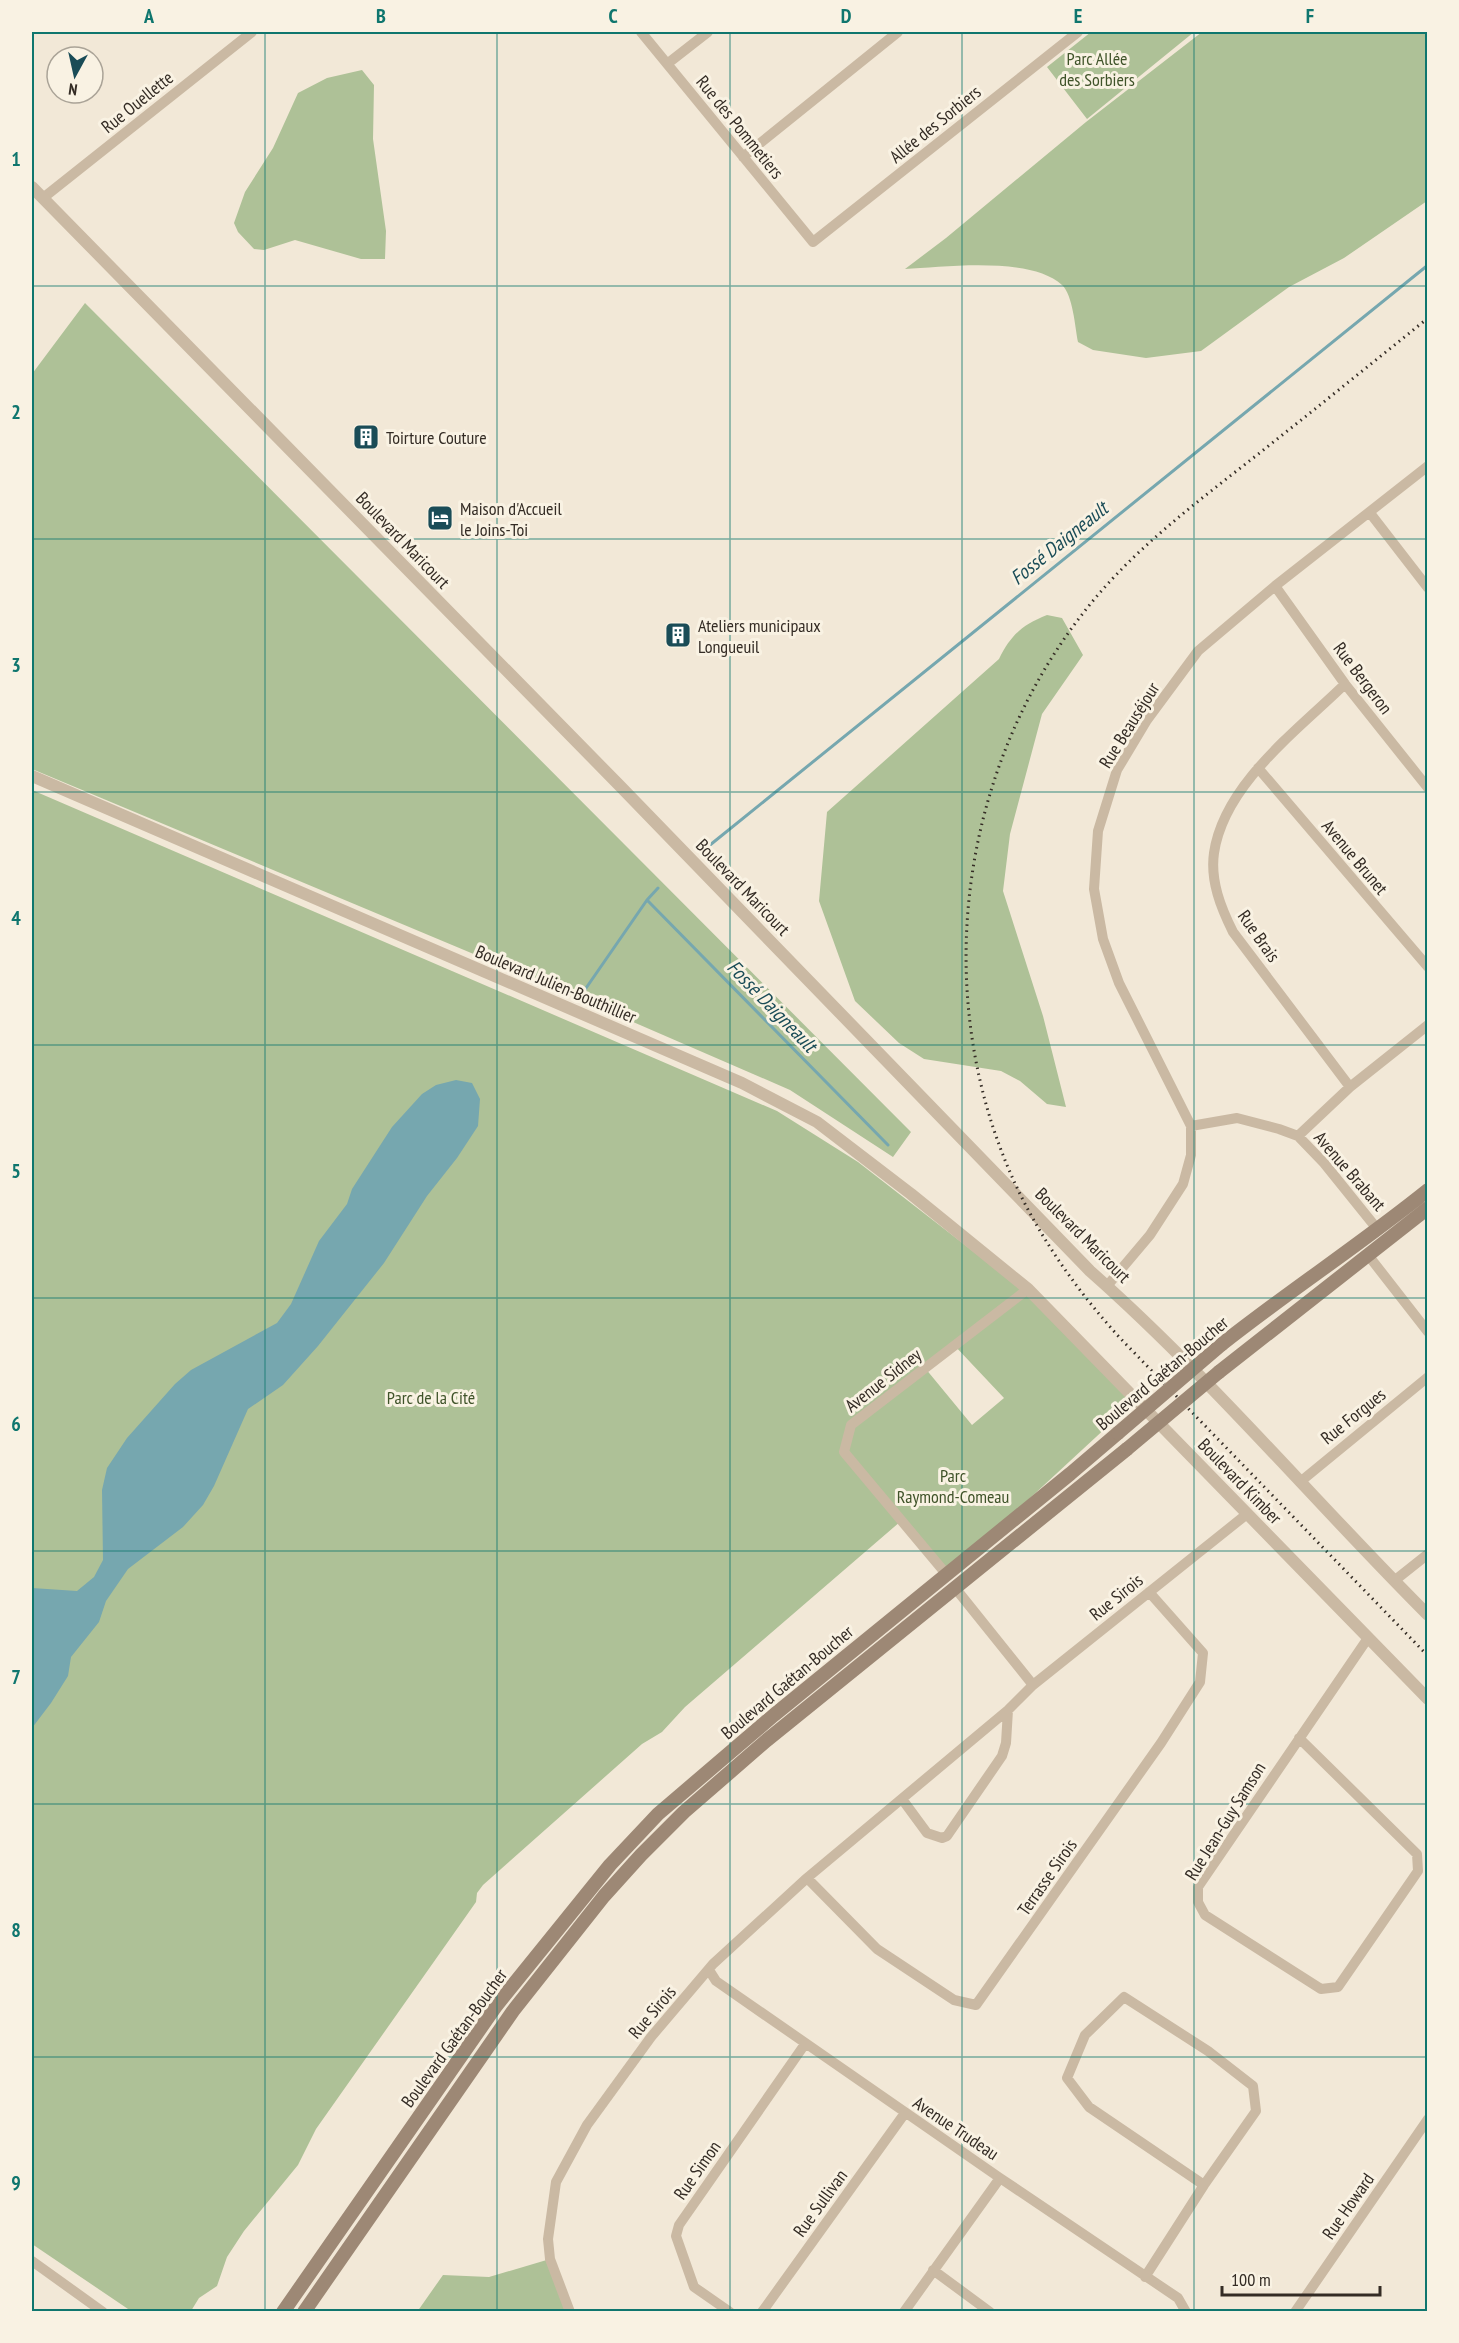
<svg xmlns="http://www.w3.org/2000/svg" width="1459" height="2343" viewBox="0 0 1459 2343" font-family="'PT Sans Narrow',sans-serif">
	<style>
		.green { fill: #aec197 }
		.water { fill: #76a7af }
		.lines { fill: none; stroke-linecap: round; stroke-linejoin: round }
		.stream { stroke: #76a7af; stroke-width: 3 }
		.minor { stroke: #cab9a3; stroke-width: 10 }
		.tertiary { stroke: #cab9a3; stroke-width: 12 }
		.secondary { stroke: #9d8875; stroke-width: 14 }
		.rail { stroke: #342c25; stroke-width: 3; stroke-dasharray: 1.5 4.5; stroke-linecap: butt }
		.secondary-bridge { stroke: #9d8875; stroke-width: 14 }
		.grid { fill: none; stroke: #0f766e; stroke-width: 1.5; stroke-opacity: 0.55 }
		.labels { text-anchor: middle; dominant-baseline: central; stroke-width: 6; stroke-linejoin: round; paint-order: stroke }
		.park-label { font-size: 18px; fill: #3f5329; stroke: #f9f2e3 }
		.street-label { font-size: 18px; fill: #342c25; stroke: #f9f2e3 }
		.poi-label { font-size: 18px; fill: #342c25; stroke: #f9f2e3; text-anchor: start }
		.water-label { font-size: 20px; font-style: italic; fill: #1a4c57; stroke: #f9f2e3 }
		.neatline { fill: none; stroke: #0f766e; stroke-width: 2 }
		.grid-label { font-size: 20px; text-anchor: middle; font-weight: bold; fill: #0f766e }
	</style>
	<rect width="100%" height="100%" fill="#f2e8d7"/>
	<path class="green" d="M 1091,32 L 1194,32 L 1087,119 L 1047,67 Z
		M 1202,32 L 1427,32 L 1427,201 L 1344,258 L 1289,287 L 1201,351 L 1146,358 L 1093,350 L 1078,342 C 1075,327 1073,295 1062,285 C 1031,256 945,267 905,269 L 946,238 L 1086,122 Z
		M 362,70 L 374,85 L 373,139 L 386,231 L 385,259 L 361,259 L 295,240 L 264,250 L 254,249 L 238,232 L 234,223 L 245,192 L 273,148 L 298,93 L 327,78 Z
		M 85,303 L 911,1132 L 893,1157 L 790,1090 L 557,989 L 32,769 L 32,374 Z
		M 1047,615 L 1062,618 L 1083,655 L 1042,714 L 1010,834 L 1003,891 L 1043,1016 L 1066,1107 L 1047,1104 L 1020,1081 L 1001,1071 L 924,1059 L 899,1043 L 855,1001 L 819,901 L 827,812 L 999,659 C 1011,635 1022,625 1047,615 Z
		M 32,790 L 777,1111 L 858,1162 L 1023,1290 L 925,1368 L 972,1425 L 1004,1398 L 954,1345 L 1028,1289 L 1136,1400 L 947,1575 L 901,1521 L 685,1707 L 662,1732 L 642,1744 L 483,1885 L 477,1893 L 476,1902 L 316,2129 L 298,2165 L 244,2231 L 227,2257 L 217,2286 L 199,2298 L 191,2311 L 131,2311 L 32,2244 Z
		M 550,2259 L 570,2312 L 417,2312 L 443,2275 L 489,2277 Z"/>
	<path class="water" d="M 456,1080 L 472,1083 L 480,1099 L 478,1126 L 457,1158 L 427,1196 L 384,1263 L 318,1346 L 283,1385 L 248,1409 L 214,1486 L 203,1505 L 183,1527 L 128,1569 L 106,1601 L 99,1622 L 71,1657 L 68,1676 L 51,1703 L 32,1728 L 32,1588 L 77,1591 L 94,1577 L 103,1560 L 102,1490 L 107,1468 L 127,1438 L 175,1384 L 191,1370 L 277,1323 L 291,1304 L 319,1241 L 347,1204 L 352,1189 L 392,1127 L 422,1094 L 436,1085 Z"/>
	<g class="lines">
		<path class="stream" d="M 710,845 L 1428,265
			M 658,888 L 647,900 L 888,1145
			M 584,991 L 647,900"/>
		<path class="minor" d="M 641,32 L 813,242 L 1078,32
			M 667,64 L 708,32
			M 743,157 L 898,32
			M 43,198 L 252,32
			M 1370,513 L 1428,588
			M 1275,586 L 1345,684 L 1428,788
			M 1345,684 C 1298,730 1224,784 1214,853 C 1210,881 1221,908 1233,932 L 1350,1087
			M 1258,768 L 1428,967
			M 1191,1126 L 1237,1118 L 1279,1129 L 1298,1136 L 1324,1163 L 1378,1230
			M 1298,1136 L 1350,1087 L 1428,1025
			M 1368,1255 L 1428,1332
			M 1107,1286 L 1150,1235 L 1183,1184 L 1191,1155 L 1191,1126 L 1119,983 L 1103,939 L 1094,889 L 1098,831 L 1117,770 L 1147,720 L 1198,651 L 1275,586 L 1428,466
			M 1300,1482 L 1428,1377
			M 947,1575 L 844,1452 L 851,1425 L 1028,1289
			M 1394,1581 L 1428,1554
			M 956,1589 L 1033,1685
			M 1299,1738 L 1417,1854 L 1418,1871 L 1338,1987 L 1321,1989 L 1205,1915 L 1198,1902 L 1198,1887 L 1368,1638
			M 902,1799 L 927,1833 L 942,1838 L 947,1836 L 1002,1756 L 1006,1743 L 1008,1710
			M 807,1878 L 877,1949 L 954,2000 L 976,2005 L 1161,1743 L 1200,1682 L 1203,1653 L 1149,1592
			M 709,1970 L 716,1981 L 1000,2178 L 1178,2298 L 1186,2312
			M 32,2261 L 103,2312
			M 933,2270 L 990,2312
			M 1145,2277 L 1204,2185 L 1256,2111 L 1253,2086 L 1208,2051 L 1124,1997 L 1085,2035 L 1067,2078 L 1089,2107 L 1204,2185
			M 570,2312 L 550,2259 L 548,2239 L 556,2182 L 587,2125 L 651,2037 L 713,1964 L 807,1878 L 1008,1710 L 1033,1685 L 1247,1514
			M 730,2312 L 694,2287 L 676,2236 L 679,2225 L 805,2044
			M 762,2312 L 905,2113
			M 904,2312 L 1000,2178
			M 1295,2312 L 1428,2119"/>
		<path class="tertiary" d="M 32,187 L 620,786 L 1090,1271 C 1210,1377 1314,1501 1428,1615
			M 32,776 L 742,1083 L 817,1122 L 911,1194 L 1028,1289 L 1428,1699"/>
		<path class="secondary" d="M 1222,1344 C 1289,1291 1361,1244 1428,1190
			M 1219,1372 L 1428,1208
			M 283,2312 L 496,2006 L 610,1865 L 658,1814 L 774,1715 L 1070,1474 L 1118,1433
			M 304,2312 L 513,2011 L 604,1896 L 641,1855 L 684,1812 L 767,1740 L 1127,1449"/>
		<path class="rail" d="M 1428,318 C 1371,364 1314,410 1257,455 C 1201,499 1143,542 1097,596 C 956,762 925,1005 1023,1200 C 1049,1251 1082,1296 1120,1338 L 1428,1656"/>
		<path class="secondary-bridge" d="M 1118,1433 L 1222,1344
			M 1127,1449 L 1219,1372"/>
	</g>
	<path class="grid" d="M 265,32 L 265,2312M 497,32 L 497,2312M 730,32 L 730,2312M 962,32 L 962,2312M 1194,32 L 1194,2312M 32,286 L 1428,286M 32,539 L 1428,539M 32,792 L 1428,792M 32,1045 L 1428,1045M 32,1298 L 1428,1298M 32,1551 L 1428,1551M 32,1804 L 1428,1804M 32,2057 L 1428,2057"/>
	<defs>
		<symbol id="building-square" viewBox="-11 -11 22 22"><rect x="-9" y="-9" width="18" height="18" rx="4" fill="#1a4c57" stroke="#f9f2e3"/><path d="M-4-6H4V6H1V3H-1V6H-4ZM-2.5-4.3h1.7v1.8h-1.7ZM.8-4.3h1.7v1.8H.8ZM-2.5-1h1.7V.8h-1.7ZM.8-1h1.7V.8H.8Z" fill="#fff"/></symbol>
		<symbol id="hotel-square" viewBox="-11 -11 22 22"><rect x="-9" y="-9" width="18" height="18" rx="4" fill="#1a4c57" stroke="#f9f2e3"/><path d="M-6-4.5h1.5V1H6V5H4.5V3h-9V5H-6ZM-4 0a1.8 1.8 0 1 1 3.6 0ZM.5 0V-2.5h3Q6-2.5 6 0Z" fill="#fff"/></symbol>
	</defs>
	<g fill-rule="evenodd">
		<use href="#building-square" x="351" y="422" width="30" height="30"/>
		<use href="#hotel-square" x="425" y="503" width="30" height="30"/>
		<use href="#building-square" x="663" y="620" width="30" height="30"/>
	</g>
	<g class="labels">
		<g class="park-label">
			<text x="1097" y="58">Parc Allée<tspan x="1097" dy="21">des Sorbiers</tspan></text>
			<text x="431" y="1397">Parc de la Cité</text>
			<text x="953" y="1475">Parc<tspan x="953" dy="21">Raymond-Comeau</tspan></text>
		</g>
		<g class="street-label">
			<text transform="translate(137 102) rotate(-39)">Rue Ouellette</text>
			<text transform="translate(935 124) rotate(-39)">Allée des Sorbiers</text>
			<text transform="translate(740 127) rotate(51)">Rue des Pommetiers</text>
			<text transform="translate(403 540) rotate(46)">Boulevard Maricourt</text>
			<text transform="translate(1363 678) rotate(53)">Rue Bergeron</text>
			<text transform="translate(1129 725) rotate(-58)">Rue Beauséjour</text>
			<text transform="translate(1355 857) rotate(50)">Avenue Brunet</text>
			<text transform="translate(743 887) rotate(46)">Boulevard Maricourt</text>
			<text transform="translate(1259 936) rotate(55)">Rue Brais</text>
			<text transform="translate(556 984) rotate(23)">Boulevard Julien-Bouthillier</text>
			<text transform="translate(1350 1171) rotate(49)">Avenue Brabant</text>
			<text transform="translate(1083 1235) rotate(45)">Boulevard Maricourt</text>
			<text transform="translate(1162 1373) rotate(-40)">Boulevard Gaétan-Boucher</text>
			<text transform="translate(883 1380) rotate(-38)">Avenue Sidney</text>
			<text transform="translate(1353 1416) rotate(-39)">Rue Forgues</text>
			<text transform="translate(1240 1481) rotate(46)">Boulevard Kimber</text>
			<text transform="translate(1116 1597) rotate(-39)">Rue Sirois</text>
			<text transform="translate(787 1682) rotate(-40)">Boulevard Gaétan-Boucher</text>
			<text transform="translate(1225 1821) rotate(-58)">Rue Jean-Guy Samson</text>
			<text transform="translate(1047 1877) rotate(-55)">Terrasse Sirois</text>
			<text transform="translate(652 2012) rotate(-50)">Rue Sirois</text>
			<text transform="translate(454 2038) rotate(-54)">Boulevard Gaétan-Boucher</text>
			<text transform="translate(956 2128) rotate(34)">Avenue Trudeau</text>
			<text transform="translate(697 2170) rotate(-55)">Rue Simon</text>
			<text transform="translate(820 2203) rotate(-54)">Rue Sullivan</text>
			<text transform="translate(1348 2206) rotate(-55)">Rue Howard</text>
		</g>
		<g class="poi-label">
			<text x="386" y="437">Toirture Couture</text>
			<text x="460" y="508">Maison d'Accueil<tspan x="460" dy="21">le Joins-Toi</tspan></text>
			<text x="698" y="625">Ateliers municipaux<tspan x="698" dy="21">Longueuil</tspan></text>
		</g>
		<g class="water-label">
			<text transform="translate(1059 543) rotate(-39)">Fossé Daigneault</text>
			<text transform="translate(772 1006) rotate(46)">Fossé Daigneault</text>
		</g>
	</g>
	<rect width="1459" height="2343" fill="none" stroke="#f9f2e3" stroke-width="66"/>
	<g transform="translate(75 75) rotate(188)"><circle r="28" fill="#f9f2e3" stroke="#aaa397" stroke-width="1.5"/>
	<path d="M0-4.5L10 22L0 15L-10 22Z" fill="#1a4c57"/>
	<text y="-9" font-size="16" font-weight="bold" text-anchor="middle" fill="#342c25">N</text>
	</g>
	<path d="M1222 2286v9h158v-9" fill="none" stroke="#342c25" stroke-width="3"/>
	<text x="1231" y="2286" font-size="18" fill="#342c25" stroke="#f9f2e3" stroke-width="4.5" paint-order="stroke">100 m</text>
	<rect x="33" y="33" width="1393" height="2277" class="neatline"/>
	<g class="grid-label">
		<text x="149" y="23">A</text>
		<text x="381" y="23">B</text>
		<text x="613" y="23">C</text>
		<text x="846" y="23">D</text>
		<text x="1078" y="23">E</text>
		<text x="1310" y="23">F</text>
		<text x="16" y="166">1</text>
		<text x="16" y="419">2</text>
		<text x="16" y="672">3</text>
		<text x="16" y="925">4</text>
		<text x="16" y="1178">5</text>
		<text x="16" y="1431">6</text>
		<text x="16" y="1684">7</text>
		<text x="16" y="1937">8</text>
		<text x="16" y="2190">9</text>
	</g>
</svg>
